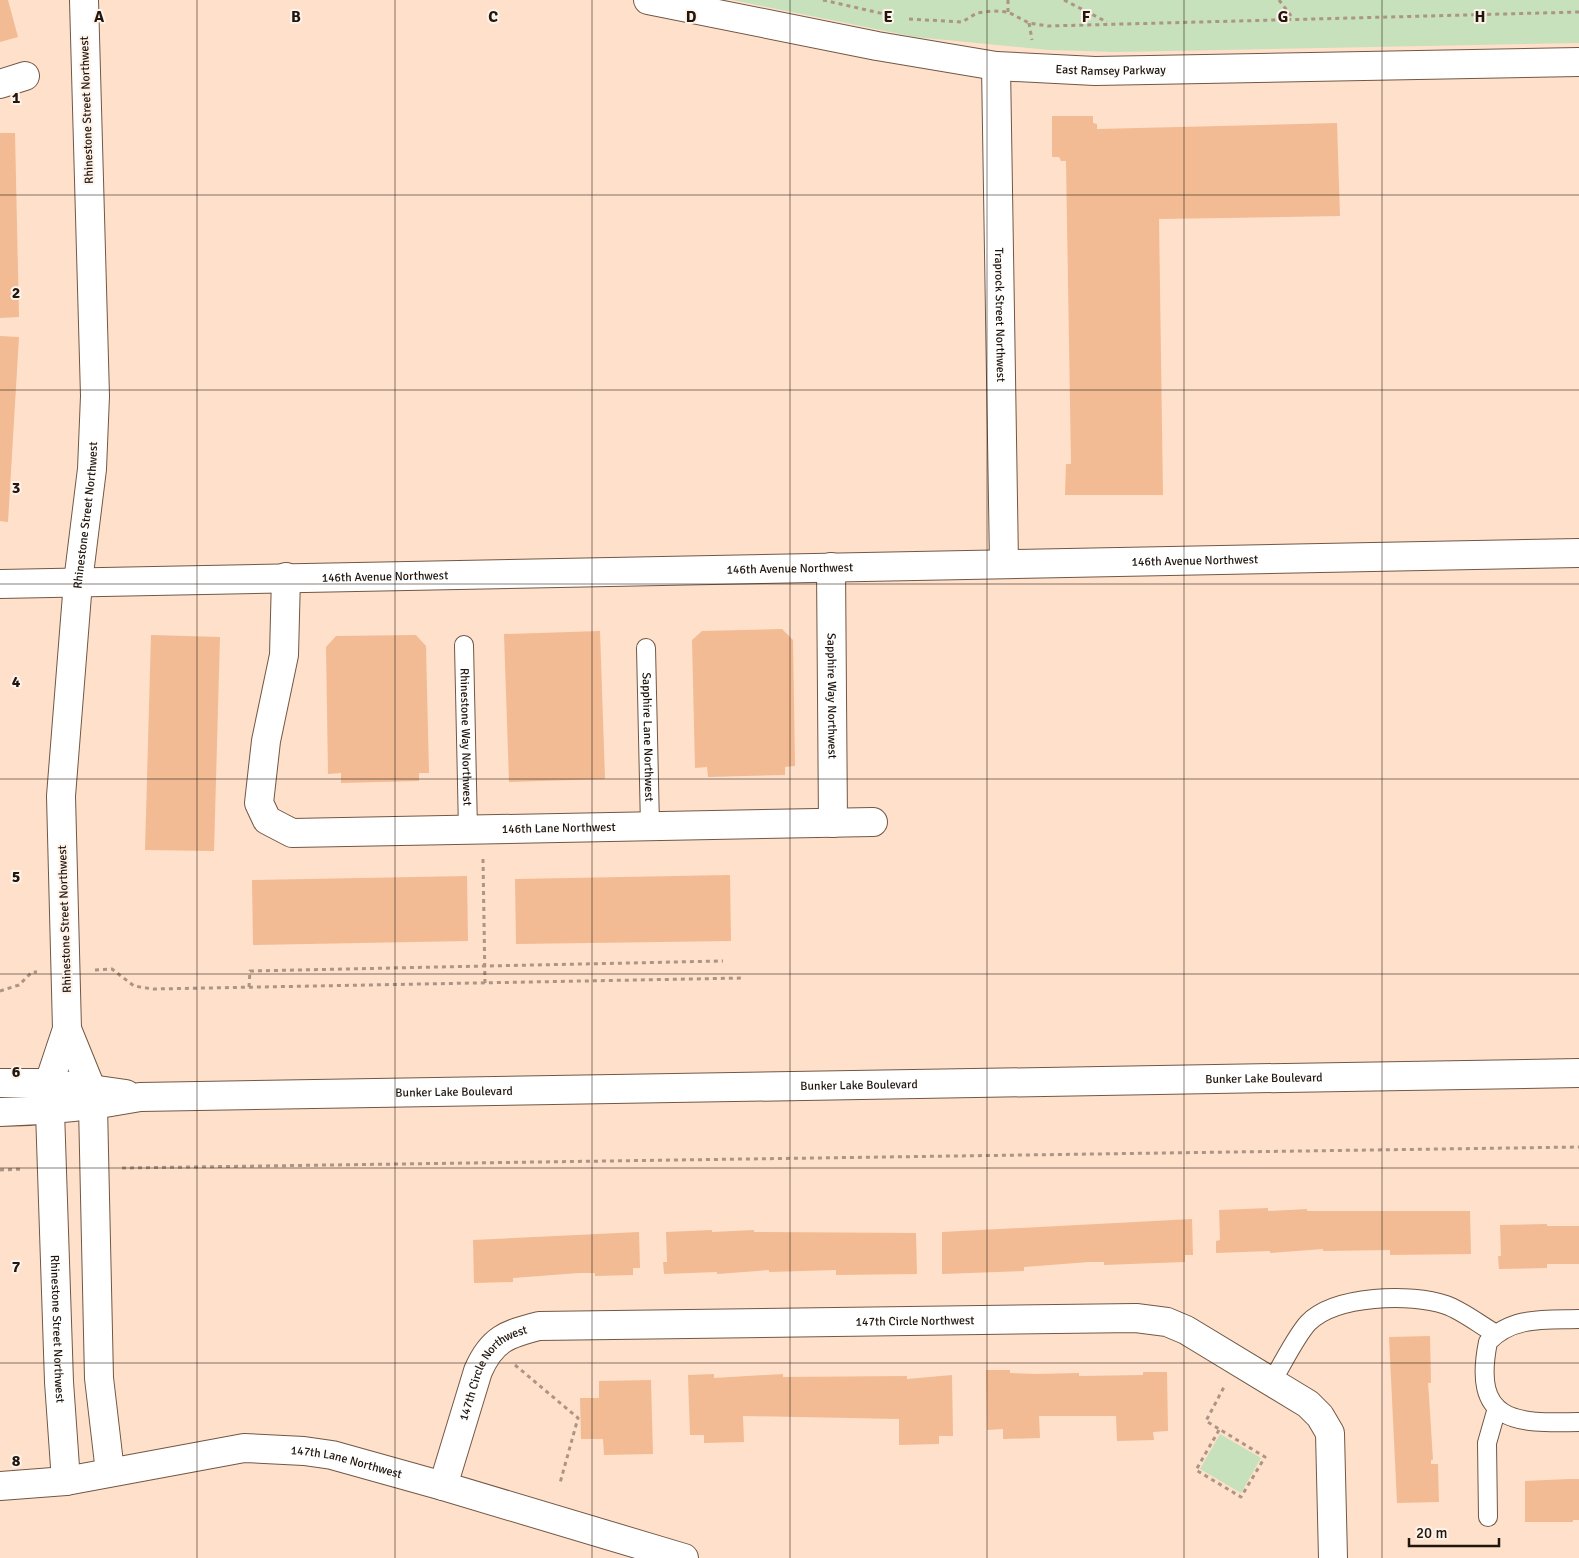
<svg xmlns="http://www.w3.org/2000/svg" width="1579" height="1558" viewBox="0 0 1579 1558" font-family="Signika,sans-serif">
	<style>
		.green { fill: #c7e1bc }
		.building { fill: #f2bb93 }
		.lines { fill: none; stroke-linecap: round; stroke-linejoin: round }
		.lane-casing { stroke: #715845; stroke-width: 20 }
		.street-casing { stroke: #715845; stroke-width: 30 }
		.secondary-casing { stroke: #715845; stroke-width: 30 }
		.path { stroke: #ac9585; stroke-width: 3; stroke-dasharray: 4 4; stroke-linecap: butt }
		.lane { stroke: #fff; stroke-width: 18 }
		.street { stroke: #fff; stroke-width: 28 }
		.secondary { stroke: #fff; stroke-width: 28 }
		.grid { fill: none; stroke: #20160e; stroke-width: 1; stroke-opacity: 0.55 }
		.labels { text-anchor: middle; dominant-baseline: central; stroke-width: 4; stroke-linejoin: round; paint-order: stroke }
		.street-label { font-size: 12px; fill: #20160e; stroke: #fef2e9 }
		.grid-label { font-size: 16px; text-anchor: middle; font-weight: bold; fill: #20160e; stroke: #fef2e9; stroke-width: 4; stroke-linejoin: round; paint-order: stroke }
	</style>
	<rect width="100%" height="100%" fill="#ffe0cb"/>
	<path class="green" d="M 732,0 L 1579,0 L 1579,43 L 1117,52 L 1049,50 L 915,37 Z
		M 1220,1434 L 1261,1458 L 1241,1493 L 1200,1469 Z"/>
	<path class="building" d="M 0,0 L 8,0 L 18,37 L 0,42 Z
		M 1052,116 L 1093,116 L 1093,123 L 1097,124 L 1097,129 L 1337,123 L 1340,216 L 1159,219 L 1163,495 L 1065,495 L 1066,464 L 1071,464 L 1066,161 L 1061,161 L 1059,157 L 1052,157 Z
		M 0,133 L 15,133 L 19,317 L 0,318 Z
		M 0,336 L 19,337 L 8,522 L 0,521 Z
		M 782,629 L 793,640 L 795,766 L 785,767 L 785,775 L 708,777 L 707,767 L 695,768 L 692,640 L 702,631 Z
		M 600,631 L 605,779 L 509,782 L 504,634 Z
		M 151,635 L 220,637 L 214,851 L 145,850 Z
		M 416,635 L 426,646 L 429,773 L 419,773 L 419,781 L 341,783 L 341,773 L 328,774 L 326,647 L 336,636 Z
		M 730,875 L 731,941 L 516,944 L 515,879 Z
		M 467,876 L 468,941 L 253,945 L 252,880 Z
		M 1268,1208 L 1268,1211 L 1307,1209 L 1307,1211 L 1470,1211 L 1471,1254 L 1390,1255 L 1390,1250 L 1323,1251 L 1323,1249 L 1270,1253 L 1270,1251 L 1216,1253 L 1216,1241 L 1220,1240 L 1219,1210 Z
		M 1192,1219 L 1193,1255 L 1185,1255 L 1185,1262 L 1104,1265 L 1104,1262 L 1089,1262 L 1024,1267 L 1024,1271 L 942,1274 L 942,1232 Z
		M 1547,1224 L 1547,1226 L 1579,1226 L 1579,1264 L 1547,1264 L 1547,1268 L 1499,1269 L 1498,1256 L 1501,1256 L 1500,1225 Z
		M 712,1230 L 712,1232 L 754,1230 L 754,1232 L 916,1233 L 917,1274 L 836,1275 L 836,1270 L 769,1272 L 769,1270 L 717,1274 L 717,1272 L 664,1274 L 663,1262 L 667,1262 L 666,1232 Z
		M 639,1232 L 640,1268 L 633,1268 L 633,1275 L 595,1276 L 595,1273 L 579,1273 L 513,1278 L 513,1282 L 474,1283 L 473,1240 Z
		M 1430,1336 L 1431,1383 L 1428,1383 L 1429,1397 L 1433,1460 L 1431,1460 L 1431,1464 L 1438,1464 L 1439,1502 L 1397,1503 L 1389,1337 Z
		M 986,1370 L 1010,1370 L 1010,1373 L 1037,1374 L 1079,1373 L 1079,1376 L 1143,1375 L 1143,1372 L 1167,1372 L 1168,1431 L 1153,1432 L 1154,1440 L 1117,1441 L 1116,1416 L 1039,1416 L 1040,1438 L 1003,1439 L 1003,1429 L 987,1430 Z
		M 714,1374 L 714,1378 L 783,1374 L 783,1377 L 907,1376 L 907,1379 L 952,1375 L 953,1436 L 939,1436 L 939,1444 L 899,1445 L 899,1419 L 743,1416 L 744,1442 L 704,1443 L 704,1435 L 690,1435 L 688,1375 Z
		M 651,1380 L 653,1454 L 604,1455 L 603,1439 L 581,1439 L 580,1398 L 599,1398 L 599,1381 Z
		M 1569,1479 L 1579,1479 L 1579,1520 L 1573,1520 L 1573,1522 L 1525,1522 L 1525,1481 Z"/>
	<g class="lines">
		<defs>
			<g id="lane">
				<path id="s1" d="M 464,645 L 468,830"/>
				<path id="s2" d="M 646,648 L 650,826"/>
				<path d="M 1579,1319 C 1546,1320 1512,1316 1488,1342 C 1472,1422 1514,1424 1579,1422"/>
				<path d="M 1272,1381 C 1282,1365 1296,1336 1308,1323 C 1335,1295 1411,1293 1446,1305 C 1463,1311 1480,1325 1496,1334"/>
				<path d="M 1488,1517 L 1487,1443 L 1497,1408"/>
			</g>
			<g id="street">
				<path id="s3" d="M 996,66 L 1004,563"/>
				<path d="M 0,84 L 25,76"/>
				<path id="s4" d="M 831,567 L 833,823"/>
				<path id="s5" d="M 286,577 L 284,655 L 266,741 L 259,803 L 267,820 L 292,833 L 873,822"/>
				<path id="s6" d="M 0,584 L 1579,553"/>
				<path d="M 93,1106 L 99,1378 L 110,1472"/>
				<path id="s7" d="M 50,1111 L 59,1382 L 66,1481"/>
				<path id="s8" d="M 0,1486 L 66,1481 L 244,1448 L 304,1451 L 332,1455 L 443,1486 L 684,1558"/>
				<path id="s9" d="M 443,1486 L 478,1371 C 492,1339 507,1334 539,1326 L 1136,1318 L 1167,1322 L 1186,1330 L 1308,1404 L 1320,1416 L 1330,1433 L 1333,1558"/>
			</g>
			<g id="secondary">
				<path id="s10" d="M 648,0 L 877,46 L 996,66 L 1095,71 L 1579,62"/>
				<path d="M 67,1029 L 91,1088 L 92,1103"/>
				<path d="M 0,1083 L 49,1083 L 126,1094"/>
				<path id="s11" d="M 50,1111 L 49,1083 L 67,1029 L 61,796 L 78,582 L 92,469 L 95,396 L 84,0"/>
				<path id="s12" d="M 0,1112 C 48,1111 93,1106 140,1097 L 1579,1073"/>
			</g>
		</defs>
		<use href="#lane" class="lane-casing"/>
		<use href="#street" class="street-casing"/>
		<use href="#secondary" class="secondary-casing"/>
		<path class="path" d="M 823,0 L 893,16
			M 1008,0 L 1008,12
			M 1064,0 L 1107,22
			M 1279,0 L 1292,17
			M 909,19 L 962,22 L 977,13 L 993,11 L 1008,12 L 1029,23 L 1048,26 L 1579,12
			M 1029,23 L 1032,40
			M 483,859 L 485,984
			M 95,970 L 112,969 L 134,986 L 153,989 L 744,978
			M 249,987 L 250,971 L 723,961
			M 0,991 L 19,985 L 32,972 L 37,972
			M 122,1168 L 1579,1147
			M 0,1170 L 23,1169
			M 515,1365 L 578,1418 L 560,1483
			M 1219,1430 L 1196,1470 L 1241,1497 L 1265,1457 L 1206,1421 L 1224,1387"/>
		<use href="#lane" class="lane"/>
		<use href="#street" class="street"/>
		<use href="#secondary" class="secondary"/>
	</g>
	<path class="grid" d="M 197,0 L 197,1558M 395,0 L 395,1558M 592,0 L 592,1558M 790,0 L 790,1558M 987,0 L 987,1558M 1184,0 L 1184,1558M 1382,0 L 1382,1558M 0,195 L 1579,195M 0,390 L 1579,390M 0,584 L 1579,584M 0,779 L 1579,779M 0,974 L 1579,974M 0,1168 L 1579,1168M 0,1363 L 1579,1363"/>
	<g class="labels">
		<g class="street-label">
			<text stroke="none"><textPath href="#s10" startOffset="469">East Ramsey Parkway</textPath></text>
			<text transform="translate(87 110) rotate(-92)">Rhinestone Street Northwest</text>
			<text stroke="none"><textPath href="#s3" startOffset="249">Traprock Street Northwest</textPath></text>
			<text stroke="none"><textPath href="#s11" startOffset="600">Rhinestone Street Northwest</textPath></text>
			<text stroke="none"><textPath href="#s6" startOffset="1195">146th Avenue Northwest</textPath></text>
			<text stroke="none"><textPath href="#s6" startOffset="790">146th Avenue Northwest</textPath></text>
			<text stroke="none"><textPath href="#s6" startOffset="385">146th Avenue Northwest</textPath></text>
			<text stroke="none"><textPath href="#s4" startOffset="129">Sapphire Way Northwest</textPath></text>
			<text stroke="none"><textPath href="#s2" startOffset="89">Sapphire Lane Northwest</textPath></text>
			<text stroke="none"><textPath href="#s1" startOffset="92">Rhinestone Way Northwest</textPath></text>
			<text stroke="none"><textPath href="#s5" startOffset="542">146th Lane Northwest</textPath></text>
			<text transform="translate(65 919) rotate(-92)">Rhinestone Street Northwest</text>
			<text stroke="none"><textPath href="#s12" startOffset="1265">Bunker Lake Boulevard</textPath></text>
			<text stroke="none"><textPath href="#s12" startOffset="860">Bunker Lake Boulevard</textPath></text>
			<text stroke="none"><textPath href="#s12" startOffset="455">Bunker Lake Boulevard</textPath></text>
			<text stroke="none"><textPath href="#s9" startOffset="576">147th Circle Northwest</textPath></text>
			<text stroke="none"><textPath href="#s7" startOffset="218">Rhinestone Street Northwest</textPath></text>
			<text stroke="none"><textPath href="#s9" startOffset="128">147th Circle Northwest</textPath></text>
			<text stroke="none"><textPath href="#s8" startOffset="351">147th Lane Northwest</textPath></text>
		</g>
	</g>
	<g class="grid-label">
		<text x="99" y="22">A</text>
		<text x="296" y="22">B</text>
		<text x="493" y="22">C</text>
		<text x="691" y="22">D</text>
		<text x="888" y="22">E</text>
		<text x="1086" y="22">F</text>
		<text x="1283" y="22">G</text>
		<text x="1480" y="22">H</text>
		<text x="16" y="103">1</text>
		<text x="16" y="298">2</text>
		<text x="16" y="493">3</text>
		<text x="16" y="687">4</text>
		<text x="16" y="882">5</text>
		<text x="16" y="1077">6</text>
		<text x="16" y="1272">7</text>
		<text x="16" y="1466">8</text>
	</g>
	<path d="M1409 1538v8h90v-8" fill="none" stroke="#20160e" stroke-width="2.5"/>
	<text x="1416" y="1538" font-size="15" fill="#20160e" stroke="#fef2e9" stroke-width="4" paint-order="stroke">20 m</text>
</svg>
